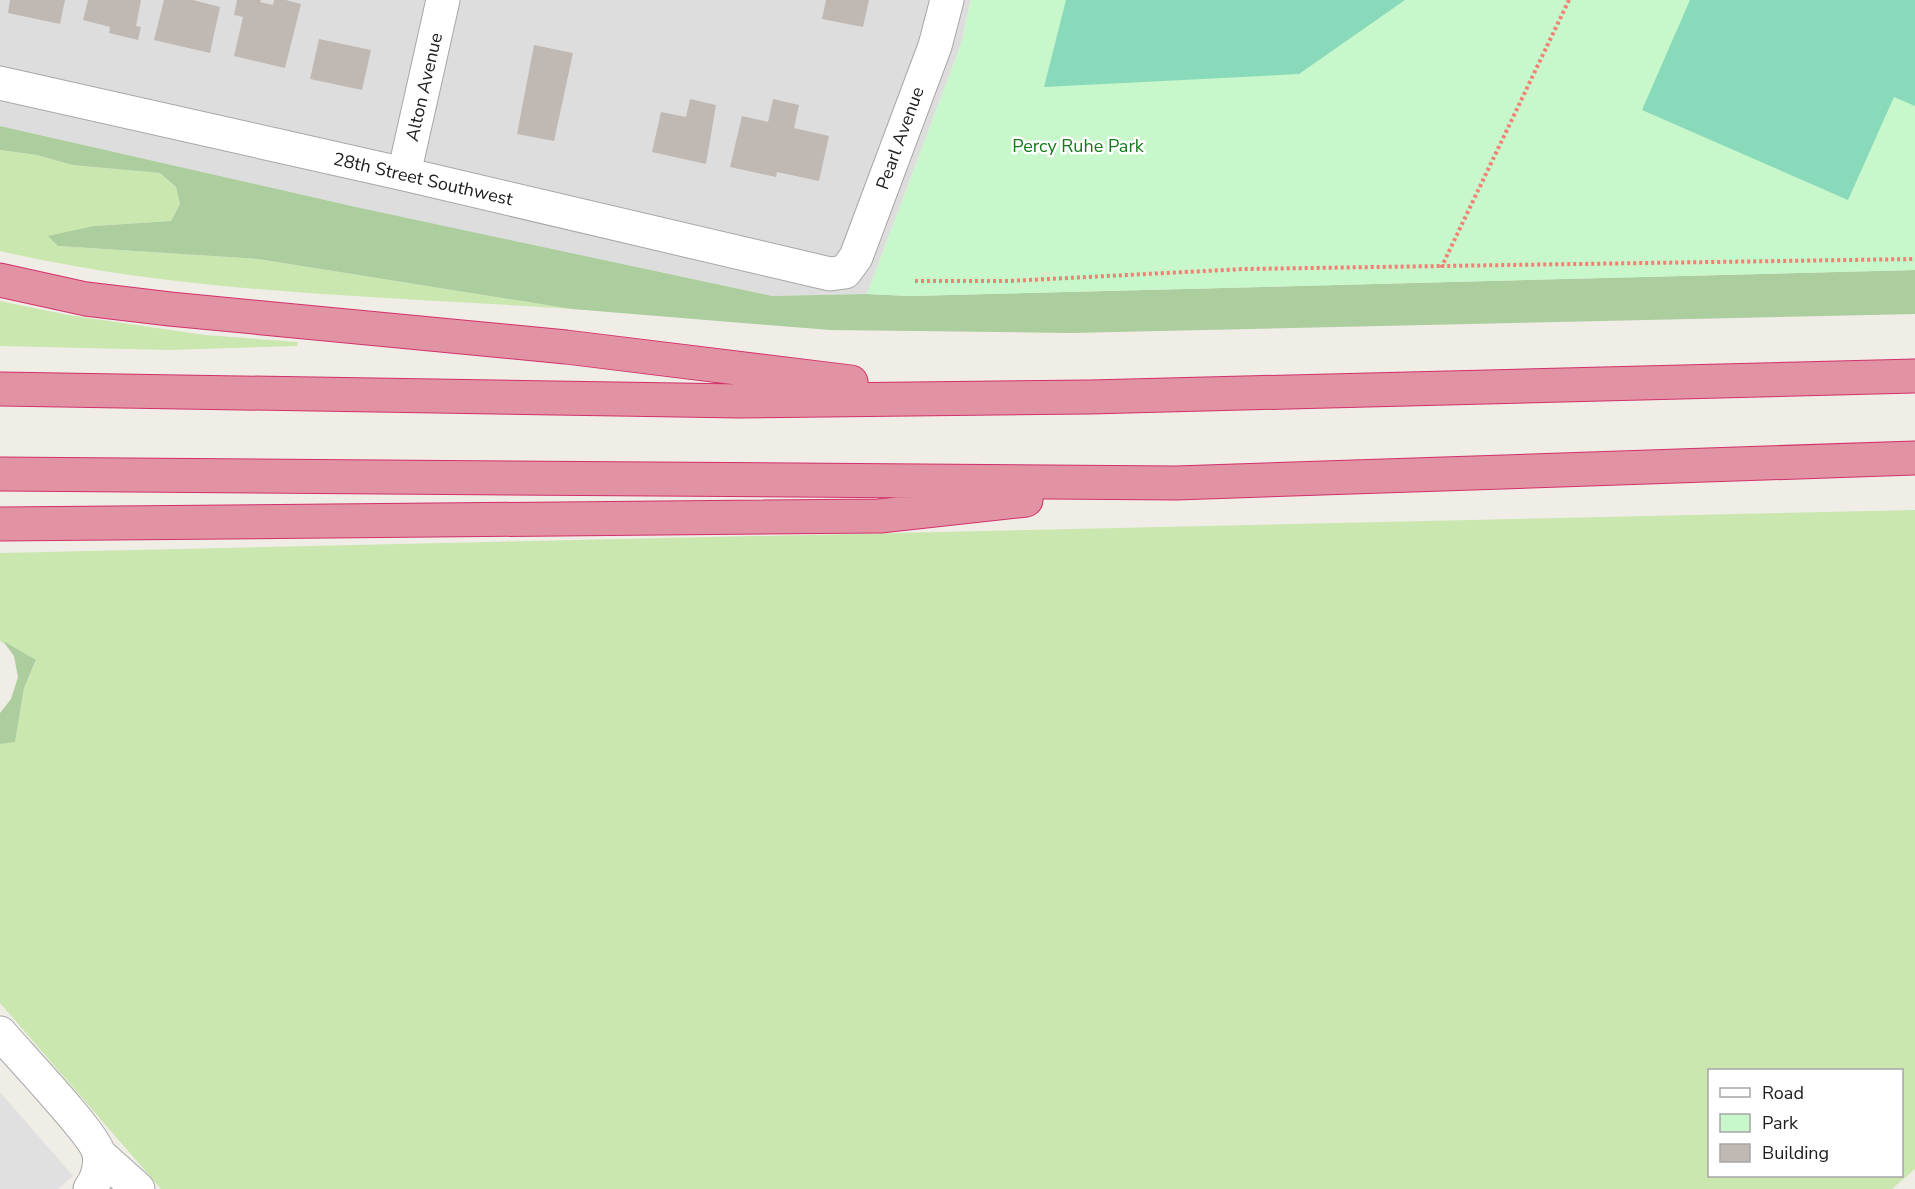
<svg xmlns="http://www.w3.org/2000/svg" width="1915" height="1189" viewBox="0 0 1915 1189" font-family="'Nunito Sans',sans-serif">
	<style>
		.residential { fill: #dedddd }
		.grass { fill: #cbe7b0; fill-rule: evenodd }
		.forest { fill: #accd9e }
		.park { fill: #c7f7ca }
		.pitch { fill: #89daba }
		.parking { fill: #e0e0e0 }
		.building { fill: #c0b9b3 }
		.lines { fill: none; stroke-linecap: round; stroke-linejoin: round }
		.minor-casing { stroke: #a7a7a7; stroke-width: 35 }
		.highway-casing { stroke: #d2306a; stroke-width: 35 }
		.path { stroke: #f28075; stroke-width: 4; stroke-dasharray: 3 3; stroke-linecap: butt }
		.minor { stroke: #fff; stroke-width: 33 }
		.highway { stroke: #e293a3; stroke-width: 33 }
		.labels { text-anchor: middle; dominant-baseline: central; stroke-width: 5; stroke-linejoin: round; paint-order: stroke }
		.street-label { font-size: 18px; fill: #202020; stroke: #fff }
		.park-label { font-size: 18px; fill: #127a19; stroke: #fff }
	</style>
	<rect width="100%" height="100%" fill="#f0ede7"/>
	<path class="residential" d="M 0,0 L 971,0 L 961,44 L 867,294 L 772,296 L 356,207 L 0,126 Z"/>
	<path class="grass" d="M 0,150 L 37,155 L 72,165 L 160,173 L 176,187 L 180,204 L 171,221 L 94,226 L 58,246 L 258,259 L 572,309 C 383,296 184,294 0,251 Z
		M 0,301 L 68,315 L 205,335 L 298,342 L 297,346 L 170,350 L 0,346 Z
		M 1915,510 L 1915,1169 L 1892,1189 L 161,1189 L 0,1003 L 0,744 L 15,741 L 24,688 L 36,661 L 0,641 L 0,553 ZM 1710,1070 L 1902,1070 L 1902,1176 L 1710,1176 Z"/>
	<path class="forest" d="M 0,126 L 356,207 L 772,296 L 867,294 L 910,296 L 1915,270 L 1915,314 L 1071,333 L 830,330 L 572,309 L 258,259 L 58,246 L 48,236 L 94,226 L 171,221 L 180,204 L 176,187 L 160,173 L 72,165 L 37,155 L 0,150 Z
		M 3,641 L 36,660 L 24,688 L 15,742 L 0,744 L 0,713 L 11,699 L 18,677 L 14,656 Z"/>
	<path class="park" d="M 971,0 L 1915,0 L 1915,270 L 910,296 L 867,294 L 961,44 Z"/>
	<path class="pitch" d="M 1066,0 L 1405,0 L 1299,74 L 1044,87 Z
		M 1690,0 L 1915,0 L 1915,106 L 1894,97 L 1848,200 L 1642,110 Z"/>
	<path class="parking" d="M 0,1092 L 73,1176 L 58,1189 L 0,1189 Z"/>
	<path class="building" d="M 10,0 L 65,0 L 60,24 L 8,13 Z
		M 88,0 L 141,0 L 136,26 L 141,27 L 138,40 L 109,33 L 110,27 L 83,20 Z
		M 164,0 L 193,0 L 220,7 L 210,53 L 154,40 Z
		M 237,0 L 261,0 L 260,2 L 273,5 L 274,0 L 286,0 L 301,4 L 285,68 L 234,56 L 243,17 L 234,15 Z
		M 826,0 L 869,0 L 863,27 L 822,19 Z
		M 319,39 L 371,50 L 362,90 L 310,79 Z
		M 534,45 L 573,53 L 554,141 L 517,134 Z
		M 690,99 L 716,105 L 706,164 L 652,152 L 661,112 L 686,117 Z
		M 773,99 L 799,105 L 794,128 L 829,136 L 819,181 L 777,172 L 776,177 L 730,167 L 742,116 L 768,122 Z"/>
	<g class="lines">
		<defs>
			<path id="minor" d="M 0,83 L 404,174 L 830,274 L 845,272 L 856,257 L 935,46 L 947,0
				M 404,174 L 443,0
				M 0,1033 C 17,1053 96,1136 99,1154 C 101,1166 97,1180 90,1189
				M 99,1154 L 138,1189"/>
			<path id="highway" d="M 0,280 L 86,299 L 170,309 L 566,347 L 851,382
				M 0,389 L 740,401 L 1090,397 L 1915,376
				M 0,474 L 1176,483 L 1915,458
				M 0,524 L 880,516 L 1026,500"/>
		</defs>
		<use href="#minor" class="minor-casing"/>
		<use href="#highway" class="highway-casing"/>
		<path class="path" d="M 1569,0 L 1442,266 L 1915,259
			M 915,281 L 1009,281 L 1244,269 L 1442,266"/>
		<use href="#minor" class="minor"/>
		<use href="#highway" class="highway"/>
	</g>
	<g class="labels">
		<g class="street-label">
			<text transform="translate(424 87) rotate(-77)">Alton Avenue</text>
			<text transform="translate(900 138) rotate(-70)">Pearl Avenue</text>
			<text transform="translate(423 179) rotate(13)">28th Street Southwest</text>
		</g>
		<g class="park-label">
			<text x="1078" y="146">Percy Ruhe Park</text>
		</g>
	</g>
	<rect x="1708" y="1069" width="195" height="108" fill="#ffffff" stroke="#a6a6a6" stroke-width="1.5"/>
	<rect x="1720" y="1088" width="30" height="9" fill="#ffffff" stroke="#a6a6a6" stroke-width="1.5"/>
	<text x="1762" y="1099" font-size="18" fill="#202020">Road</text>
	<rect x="1720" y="1114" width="30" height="18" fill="#c7f7ca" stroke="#a6a6a6" stroke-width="1.5"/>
	<text x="1762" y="1129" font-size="18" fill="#202020">Park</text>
	<rect x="1720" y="1144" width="30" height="18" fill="#c0b9b3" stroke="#a6a6a6" stroke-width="1.5"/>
	<text x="1762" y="1159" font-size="18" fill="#202020">Building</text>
</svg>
